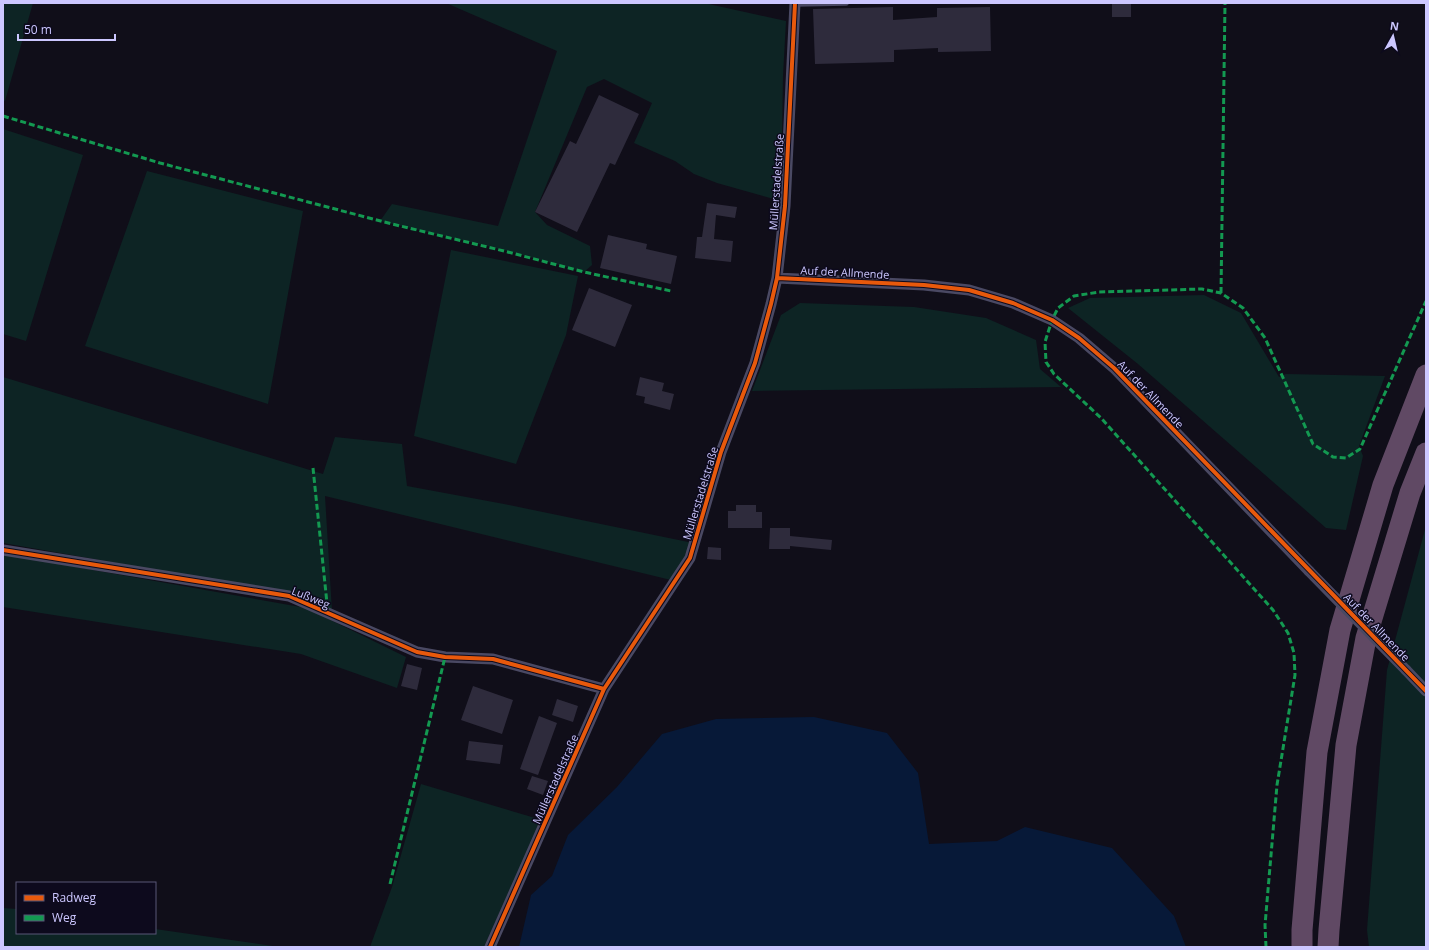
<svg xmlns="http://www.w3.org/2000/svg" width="1429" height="950" viewBox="0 0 1429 950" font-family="'Open Sans',sans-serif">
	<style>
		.green { fill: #0d2424 }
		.water { fill: #071938 }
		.building { fill: #2e2b3c }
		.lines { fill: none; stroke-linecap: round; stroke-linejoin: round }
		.lane { stroke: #4a4963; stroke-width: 5.5 }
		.street { stroke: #4a4963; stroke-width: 11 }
		.highway { stroke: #604964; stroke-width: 21 }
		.street-bridge { stroke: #4a4963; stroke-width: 11 }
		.quiet { stroke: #139951; stroke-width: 3; stroke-dasharray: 6 3; stroke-linecap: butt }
		.cycleway-casing { stroke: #0d0a1d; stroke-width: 6 }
		.cycleway { stroke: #e8590c; stroke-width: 4 }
		.labels { text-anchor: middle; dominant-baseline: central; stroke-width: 3; stroke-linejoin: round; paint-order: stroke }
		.street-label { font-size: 11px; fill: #ccc7ff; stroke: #0d0a1d }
	</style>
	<rect width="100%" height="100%" fill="#100e19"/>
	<path class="green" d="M 3,3 L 33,3 L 5,101 L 3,100 Z
		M 446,3 L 704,3 L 786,21 L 783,76 L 781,201 L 717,183 L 694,174 L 675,161 L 634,143 L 652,103 L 604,79 L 587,87 L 535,212 L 547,225 L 590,246 L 592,265 L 584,272 L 504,250 L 380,221 L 392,204 L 498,226 L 557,51 Z
		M 3,129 L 83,155 L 26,341 L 3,334 Z
		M 147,171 L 303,211 L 268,404 L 85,346 Z
		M 451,250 L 578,276 L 566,335 L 516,464 L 414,436 Z
		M 1204,295 L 1241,313 L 1279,377 L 1286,374 L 1385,376 L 1359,446 L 1363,456 L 1346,530 L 1326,528 L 1138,364 L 1068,308 L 1090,298 Z
		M 800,303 L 914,307 L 986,318 L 1036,340 L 1040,369 L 1061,387 L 752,391 L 781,315 Z
		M 3,377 L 323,474 L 335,437 L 402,444 L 407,486 L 504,504 L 693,543 L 671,580 L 325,496 L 332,611 L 287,593 L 3,543 Z
		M 1426,526 L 1426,947 L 1369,947 L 1367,930 L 1387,670 Z
		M 3,554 L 306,608 L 406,657 L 397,688 L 301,654 L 3,607 Z
		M 421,784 L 542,820 L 484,947 L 370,947 L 392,887 Z
		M 3,908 L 17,909 L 17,933 L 155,933 L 155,929 L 280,947 L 3,947 Z"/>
	<path class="water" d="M 814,717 L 887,733 L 918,773 L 929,844 L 997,841 L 1025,827 L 1112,848 L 1174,916 L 1186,947 L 519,947 L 531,895 L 552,876 L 568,835 L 617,787 L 662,734 L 716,719 Z"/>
	<path class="building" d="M 1112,3 L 1131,3 L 1131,17 L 1112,17 Z
		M 893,7 L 893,20 L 937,17 L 937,8 L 990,7 L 991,51 L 938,52 L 938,48 L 894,50 L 894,62 L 815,64 L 813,9 Z
		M 599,95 L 639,114 L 615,165 L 610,163 L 577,232 L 535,212 L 570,141 L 576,144 Z
		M 707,203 L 737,207 L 735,218 L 716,215 L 714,239 L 733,241 L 731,262 L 695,258 L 697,237 L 702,237 Z
		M 608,235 L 647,244 L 646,249 L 677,256 L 671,284 L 600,268 Z
		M 589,288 L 632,305 L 615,347 L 572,330 Z
		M 640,377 L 664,383 L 662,391 L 674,394 L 670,410 L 644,403 L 645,397 L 636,395 Z
		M 736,505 L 756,505 L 756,512 L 762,512 L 762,528 L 728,528 L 728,511 L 736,511 Z
		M 770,528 L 790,528 L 790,536 L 832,540 L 831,550 L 790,546 L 790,549 L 769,549 Z
		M 708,547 L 721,548 L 721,560 L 707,559 Z
		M 407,664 L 422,668 L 417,690 L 401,686 Z
		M 473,686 L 513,700 L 502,734 L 461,720 Z
		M 557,699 L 578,706 L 573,722 L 552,715 Z
		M 539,716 L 557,723 L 538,775 L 520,769 Z
		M 469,741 L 503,745 L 500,764 L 466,760 Z
		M 532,776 L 548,781 L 543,795 L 527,789 Z"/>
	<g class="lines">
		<path class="lane" d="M 795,4 L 846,3"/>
		<path class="street" d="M 777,278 L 924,285 L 969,290 L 1013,303 L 1052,320 L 1079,338 L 1114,368 L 1309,571
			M 3,550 L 289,596 L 417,652 L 445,657 L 493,659 L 604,689
			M 1406,670 L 1426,691
			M 490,947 L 604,689 L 690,558 L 721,452 L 755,363 L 771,304 L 777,278 L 785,206 L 795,3"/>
		<path class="highway" d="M 1302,947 L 1302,930 L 1317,752 L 1340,630 L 1383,485 L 1426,375
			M 1328,947 L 1329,930 L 1346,745 L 1366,638 L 1410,493 L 1426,453"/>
		<path class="street-bridge" d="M 1309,571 L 1406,670"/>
		<path class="quiet" d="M 3,116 L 160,163 L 392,224 L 504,251 L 584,272 L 671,291
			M 1221,293 L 1225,3
			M 313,468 L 328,613
			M 390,884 L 445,657
			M 1266,947 L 1265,925 L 1277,785 L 1295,675 L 1294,653 L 1288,633 L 1273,610 L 1101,418 L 1054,374 L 1046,362 L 1045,342 L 1052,320 L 1058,308 L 1074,296 L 1099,292 L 1202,289 L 1221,293 L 1243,308 L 1265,338 L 1313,444 L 1333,457 L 1346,458 L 1360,449 L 1426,301"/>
		<defs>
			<path id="cycleway" d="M 777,278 L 924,285 L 969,290 L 1013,303 L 1052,320 L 1079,338 L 1114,368 L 1426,691
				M 3,550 L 289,596 L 417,652 L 445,657 L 493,659 L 604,689
				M 490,947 L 604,689 L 690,558 L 721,452 L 755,363 L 771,304 L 777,278 L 785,206 L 795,3"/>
		</defs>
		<use href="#cycleway" class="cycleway-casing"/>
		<use href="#cycleway" class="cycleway"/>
	</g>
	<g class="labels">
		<g class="street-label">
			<text transform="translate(776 182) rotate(-86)">Müllerstadelstraße</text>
			<text transform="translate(845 272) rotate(3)">Auf der Allmende</text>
			<text transform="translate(1151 394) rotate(46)">Auf der Allmende</text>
			<text transform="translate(700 493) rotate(-73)">Müllerstadelstraße</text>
			<text transform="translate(311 597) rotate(22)">Lußweg</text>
			<text transform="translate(1377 627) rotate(46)">Auf der Allmende</text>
			<text transform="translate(555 779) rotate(-66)">Müllerstadelstraße</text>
		</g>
	</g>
	<rect width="1429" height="950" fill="none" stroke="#ccc7ff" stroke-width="8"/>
	<rect x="16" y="882" width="140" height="52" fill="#0d0a1d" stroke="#595677"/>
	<rect x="24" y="895" width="20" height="6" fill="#e8590c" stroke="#595677"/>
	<text x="52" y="902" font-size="12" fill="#ccc7ff">Radweg</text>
	<rect x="24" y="915" width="20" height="6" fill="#139951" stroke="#595677"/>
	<text x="52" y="922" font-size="12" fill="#ccc7ff">Weg</text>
	<g transform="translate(1393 36) rotate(8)" stroke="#0d0a1d" stroke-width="3" paint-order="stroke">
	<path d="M0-3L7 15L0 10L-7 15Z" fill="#ccc7ff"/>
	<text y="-6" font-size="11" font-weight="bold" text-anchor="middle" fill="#ccc7ff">N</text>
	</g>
	<path d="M18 34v6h97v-6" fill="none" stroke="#ccc7ff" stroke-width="2"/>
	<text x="24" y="34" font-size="12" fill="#ccc7ff" stroke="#0d0a1d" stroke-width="3" paint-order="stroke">50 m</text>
</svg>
